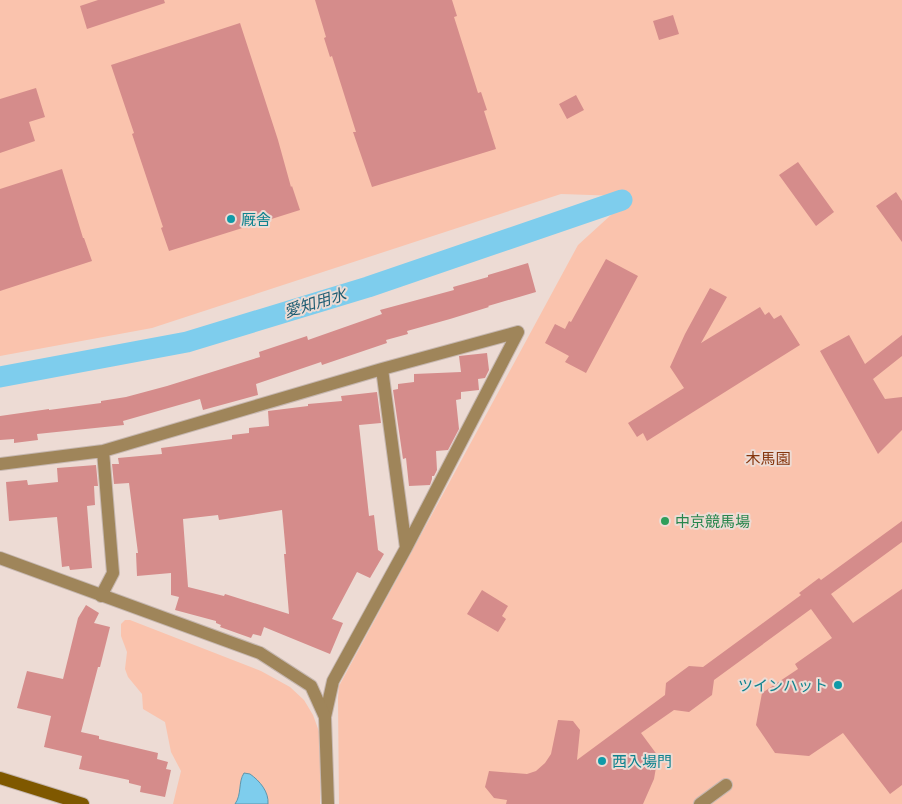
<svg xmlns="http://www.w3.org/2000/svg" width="902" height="804" viewBox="0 0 902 804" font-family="Poppins,'Noto Sans JP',sans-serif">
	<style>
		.green { fill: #fac3ad }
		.water { fill: #7ecded; stroke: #5f95aa }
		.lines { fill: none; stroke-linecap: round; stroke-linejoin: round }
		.canal { stroke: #7ecded; stroke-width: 21 }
		.building { fill: #d58c8b; fill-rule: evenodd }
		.minor-casing { stroke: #c6b7b0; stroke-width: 14 }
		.tertiary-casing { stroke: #c6b7b0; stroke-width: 14 }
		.secondary-casing { stroke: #c6b7b0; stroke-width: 14 }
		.minor { stroke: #9f855a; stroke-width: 12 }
		.tertiary { stroke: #9f855a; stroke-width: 12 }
		.secondary { stroke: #7f5800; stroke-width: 12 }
		.culture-dot { fill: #0f9aa8; stroke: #eddbd4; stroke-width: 2 }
		.leisure-dot { fill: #2e9e5b; stroke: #eddbd4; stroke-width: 2 }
		.labels { text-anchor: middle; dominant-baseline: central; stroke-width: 4; stroke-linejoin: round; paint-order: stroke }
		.culture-label { font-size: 15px; fill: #0d838f; stroke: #eddbd4; text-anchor: start }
		.park-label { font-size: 15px; fill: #85360e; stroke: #eddbd4 }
		.leisure-label { font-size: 15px; fill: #27864d; stroke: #eddbd4; text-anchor: start }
		.water-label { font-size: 16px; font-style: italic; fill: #1e5d73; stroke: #eddbd4 }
	</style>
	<rect width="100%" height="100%" fill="#eddbd4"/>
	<path class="green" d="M 0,0 L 902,0 L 902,804 L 339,804 L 338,698 L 339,686 L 578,245 L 623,204 L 620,196 L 561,194 L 152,328 L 0,356 Z
		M 125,620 L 130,620 L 261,671 L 290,687 L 304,700 L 313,715 L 321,737 L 320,804 L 268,804 C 269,792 260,781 250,774 L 241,777 L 241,790 L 235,804 L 173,804 L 181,771 L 171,752 L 165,722 L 143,709 L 142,694 L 128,677 L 125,669 L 127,652 L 121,636 L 121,624 Z"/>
	<path class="water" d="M 244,773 L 250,774 C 260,781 269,792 268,804 L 235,804 C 242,794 238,782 244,773 Z"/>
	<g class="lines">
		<path class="canal" d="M 0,377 L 187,342 L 368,287 L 622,200"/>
	</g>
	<path class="building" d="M 98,0 L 164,0 L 165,3 L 87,29 L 80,6 Z
		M 315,0 L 452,0 L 457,16 L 454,17 L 478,93 L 481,92 L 487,110 L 484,111 L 496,149 L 372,187 L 353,132 L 356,132 L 332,56 L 330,57 L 324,38 L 326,37 Z
		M 673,15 L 679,34 L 659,40 L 653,21 Z
		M 240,23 L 278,140 L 291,187 L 292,186 L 300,210 L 169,251 L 161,228 L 163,227 L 132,134 L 134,133 L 111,65 Z
		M 36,88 L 45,117 L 29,122 L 35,141 L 0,153 L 0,99 Z
		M 576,95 L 584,110 L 567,119 L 559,104 Z
		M 798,162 L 834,212 L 816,226 L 779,175 Z
		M 62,169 L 83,238 L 84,238 L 92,261 L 0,291 L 0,189 Z
		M 896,192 L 902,201 L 902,242 L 876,206 Z
		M 606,259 L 638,276 L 586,373 L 565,362 L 569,356 L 545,343 L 555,324 L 565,329 L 569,321 L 571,322 Z
		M 528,263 L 536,292 L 488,306 L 489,307 L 450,319 L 407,331 L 408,334 L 386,340 L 387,343 L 322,365 L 321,362 L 256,384 L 258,395 L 203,410 L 200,399 L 123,421 L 124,425 L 37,434 L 38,440 L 14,443 L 14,439 L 0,440 L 0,416 L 49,409 L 49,410 L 101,403 L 101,401 L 126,397 L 167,386 L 260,357 L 259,352 L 307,336 L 308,340 L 382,314 L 380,310 L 454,290 L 453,287 L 488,277 L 488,275 Z
		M 710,288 L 727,297 L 701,343 L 760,307 L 765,315 L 769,312 L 774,319 L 781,315 L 800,345 L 647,441 L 643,433 L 637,437 L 628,423 L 684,388 L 670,367 L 685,334 Z
		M 849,335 L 865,364 L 902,335 L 902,356 L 873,379 L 885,399 L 902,397 L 902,430 L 878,454 L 820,351 Z
		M 487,353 L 489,370 L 485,378 L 478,379 L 479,390 L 461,392 L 461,399 L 456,400 L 459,429 L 448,450 L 436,451 L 437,470 L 434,476 L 432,476 L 432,479 L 430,485 L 409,486 L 406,458 L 403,459 L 393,390 L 398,389 L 398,384 L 414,382 L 414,374 L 461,372 L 459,356 Z
		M 377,392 L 381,423 L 359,425 L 369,516 L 374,515 L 378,550 L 384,554 L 370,578 L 357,572 L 332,619 L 343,623 L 330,654 L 264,627 L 261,636 L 253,634 L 251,638 L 220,627 L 221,625 L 216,623 L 216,621 L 175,610 L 179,597 L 171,595 L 171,573 L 137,576 L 136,553 L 138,553 L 129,483 L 114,484 L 112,464 L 119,464 L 118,458 L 162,454 L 161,448 L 232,439 L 232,435 L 249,433 L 249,428 L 269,426 L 268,411 L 308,406 L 308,404 L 342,401 L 341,396 ZM 282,510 L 286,554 L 284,554 L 289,614 L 225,594 L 224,596 L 188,587 L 183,519 L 218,515 L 219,520 Z
		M 96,465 L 98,486 L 94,486 L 95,505 L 87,506 L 92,568 L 70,570 L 69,566 L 62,567 L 57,517 L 9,521 L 6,482 L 27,480 L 28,485 L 58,482 L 57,468 Z
		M 902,521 L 902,542 L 831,594 L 853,623 L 902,589 L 902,785 L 890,794 L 843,733 L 809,756 L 775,753 L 756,725 L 762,693 L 798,669 L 795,664 L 832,638 L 811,609 L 714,680 L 712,695 L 689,712 L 674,710 L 641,733 L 658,756 L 654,779 L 643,804 L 506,804 L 507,800 L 494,798 L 485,787 L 489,771 L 527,774 L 536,771 L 545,763 L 551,754 L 558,720 L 573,721 L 580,730 L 577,760 L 665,695 L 666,683 L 689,666 L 703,667 L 801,595 L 799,593 L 819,578 L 821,580 Z
		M 482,590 L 508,606 L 502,616 L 506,619 L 498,632 L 467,614 Z
		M 86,605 L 99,613 L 94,623 L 110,627 L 100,667 L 98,667 L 81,732 L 99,736 L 99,739 L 158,753 L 157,759 L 168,762 L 166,769 L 171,770 L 165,797 L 140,792 L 141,786 L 129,783 L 129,780 L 79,769 L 82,756 L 44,747 L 51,716 L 17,708 L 27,671 L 63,679 L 78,618 Z"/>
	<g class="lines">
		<defs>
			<path id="minor" d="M 382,369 L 406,548
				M 0,464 L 103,451 L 382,369 L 518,332
				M 101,596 L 113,573 L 103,451
				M 325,717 L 333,681 L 406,548 L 518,332"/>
			<path id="tertiary" d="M 0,558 L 260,653 L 311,686 L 325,717 L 328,804
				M 700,804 L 726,785"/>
			<path id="secondary" d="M 0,778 L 83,804"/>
		</defs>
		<use href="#minor" class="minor-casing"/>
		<use href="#tertiary" class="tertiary-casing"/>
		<use href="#secondary" class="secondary-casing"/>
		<use href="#minor" class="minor"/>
		<use href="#tertiary" class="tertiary"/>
		<use href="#secondary" class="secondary"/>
	</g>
	<g class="culture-dot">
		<circle cx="231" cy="219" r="5"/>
		<circle cx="838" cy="685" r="5"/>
		<circle cx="602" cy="761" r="5"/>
	</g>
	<circle class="leisure-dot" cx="665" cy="521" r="5"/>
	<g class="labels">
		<g class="culture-label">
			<text x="241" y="219">厩舎</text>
			<text x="828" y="685" text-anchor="end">ツインハット</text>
			<text x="612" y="761">西入場門</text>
		</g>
		<g class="park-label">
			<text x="768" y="458">木馬園</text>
		</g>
		<g class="leisure-label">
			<text x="675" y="521">中京競馬場</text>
		</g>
		<g class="water-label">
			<text transform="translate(315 303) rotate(-17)">愛知用水</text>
		</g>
	</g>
</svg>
